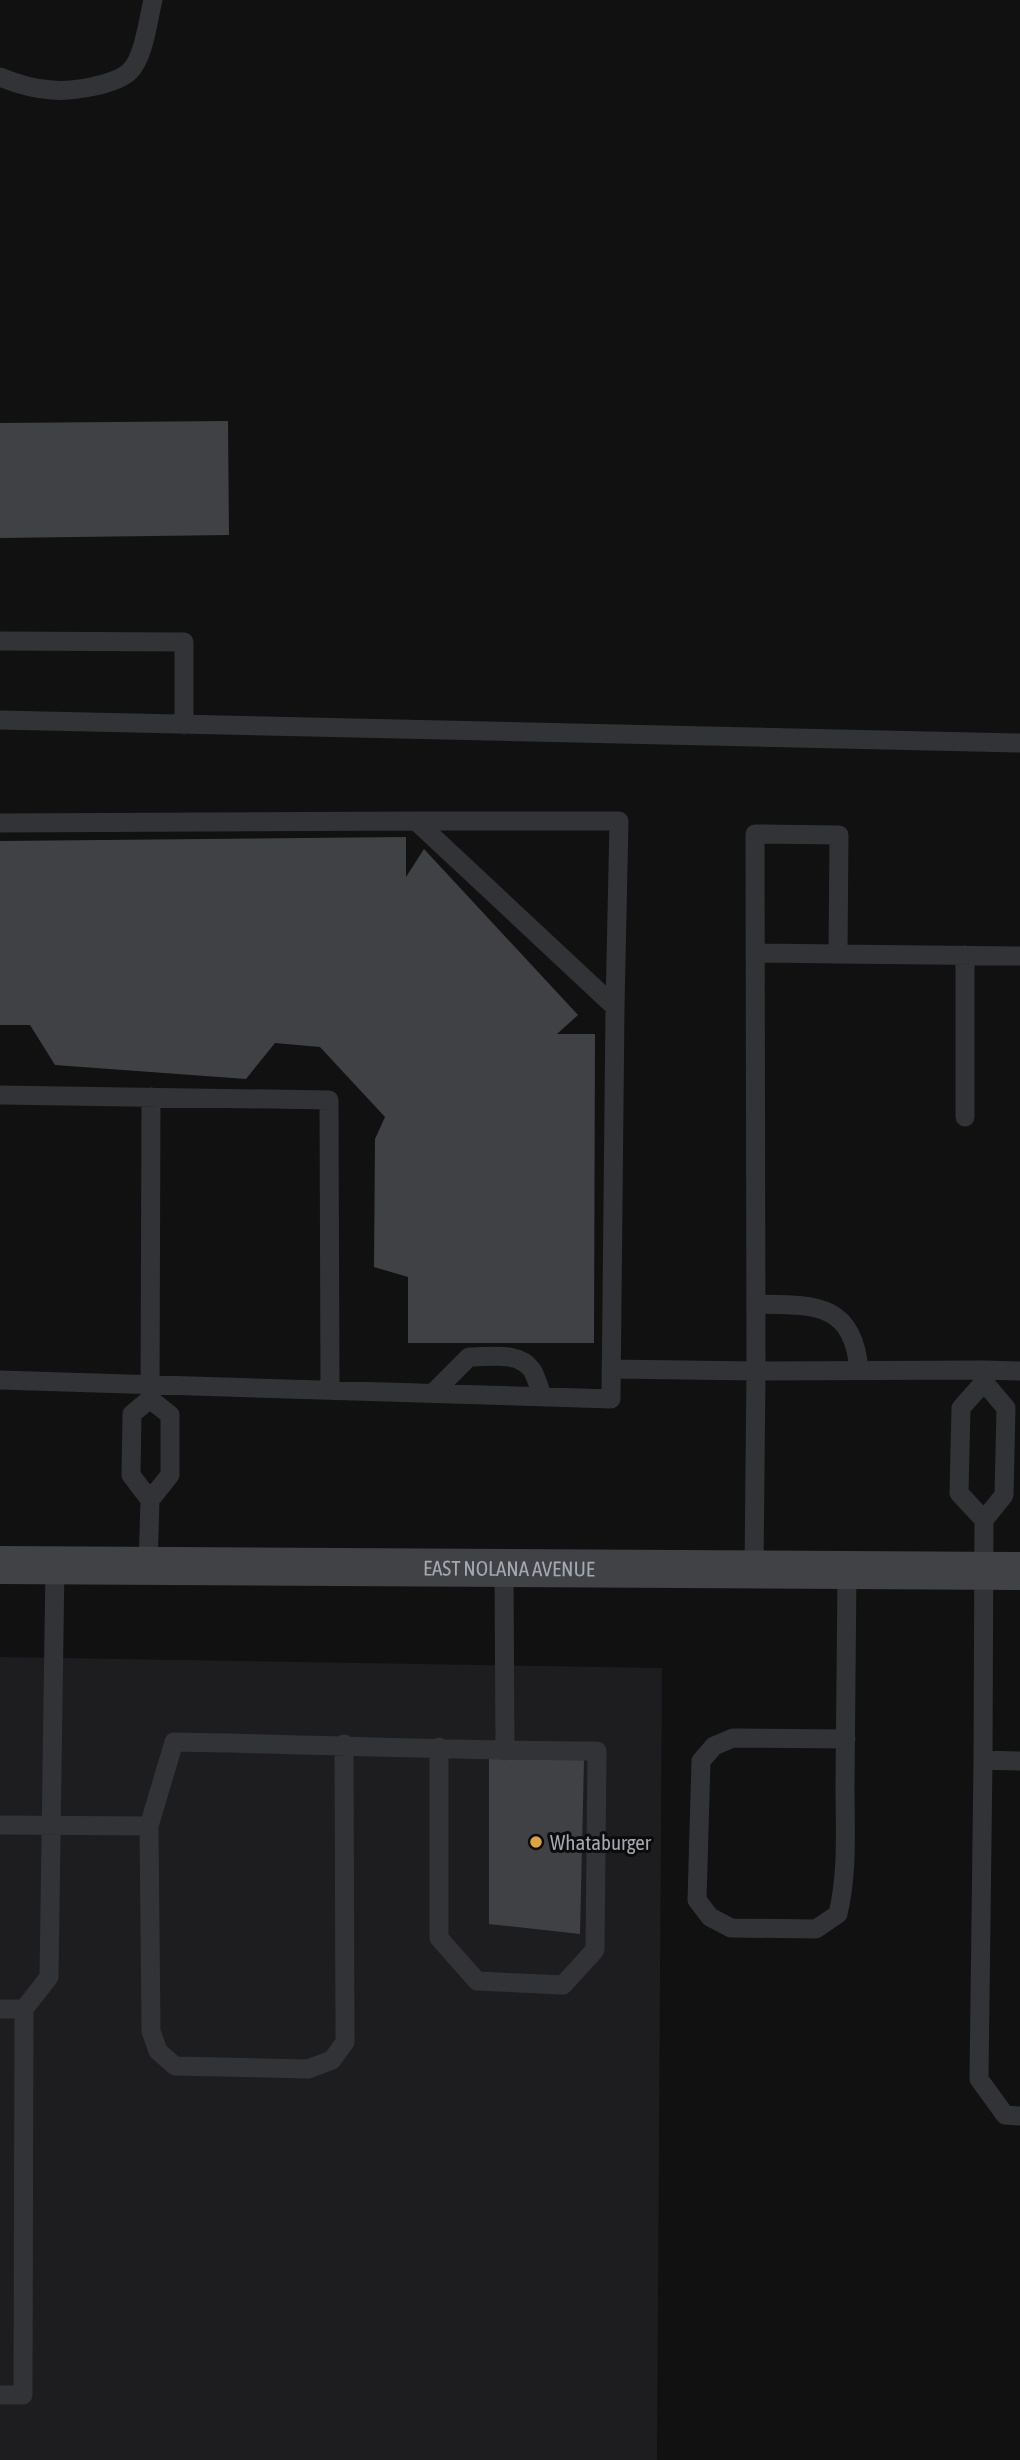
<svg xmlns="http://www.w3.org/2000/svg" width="1020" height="2460" viewBox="0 0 1020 2460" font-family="'Asap Condensed',sans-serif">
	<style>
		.built { fill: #1d1d1f }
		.building { fill: #404145 }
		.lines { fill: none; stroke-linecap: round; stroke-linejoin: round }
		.lane { stroke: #323336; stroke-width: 19 }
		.secondary { stroke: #404246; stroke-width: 38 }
		.poi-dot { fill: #dda33e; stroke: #0c0c0d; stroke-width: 2.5 }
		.labels { text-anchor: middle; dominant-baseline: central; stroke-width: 6; stroke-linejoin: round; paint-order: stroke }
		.street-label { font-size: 21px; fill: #a3a8b1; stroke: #0c0c0d }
		.poi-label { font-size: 21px; fill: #a3a8b1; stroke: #0c0c0d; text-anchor: start }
	</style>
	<rect width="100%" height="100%" fill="#111112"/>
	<path class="built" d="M 0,1657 L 662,1668 L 657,2460 L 0,2460 Z"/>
	<path class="building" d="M 228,421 L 229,535 L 0,538 L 0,423 Z
		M 406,837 L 406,877 L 424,849 L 578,1015 L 557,1034 L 595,1034 L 594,1343 L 408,1343 L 408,1277 L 374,1267 L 375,1139 L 385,1117 L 320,1047 L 275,1043 L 246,1079 L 55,1065 L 30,1025 L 0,1025 L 0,841 Z
		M 489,1759 L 584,1760 L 580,1934 L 489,1924 Z"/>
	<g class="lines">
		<path class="lane" d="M 0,77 C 17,84 34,89 52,90 C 71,92 116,85 130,71 C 144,57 148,20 153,0
			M 0,641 L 184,642 L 184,725
			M 0,720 L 1020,743
			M 416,821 L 619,821 L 615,1007
			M 0,823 L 416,821 L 615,1007 L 611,1399 L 0,1380
			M 838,954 L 1020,956
			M 965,955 L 965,1117
			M 0,1095 L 329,1100 L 330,1390
			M 756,1304 C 812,1305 854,1301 859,1371
			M 611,1369 L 756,1371 C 756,1192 755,1013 755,834 L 839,835 L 838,954 L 755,953
			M 984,1370 L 1020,1371
			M 984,1382 L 1006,1408 L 1004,1495 L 984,1520 L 983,1760 L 979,2079 L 1005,2115 L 1020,2116
			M 433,1393 L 469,1357 C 490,1357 519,1351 532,1370 C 537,1378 539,1389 543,1397
			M 150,1399 L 151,1097
			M 150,1399 L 132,1414 L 131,1475 L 150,1500
			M 148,1566 L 150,1500 L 170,1475 L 170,1415 L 150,1399
			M 504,1568 L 505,1751
			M 754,1569 L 756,1371 L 984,1370 L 984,1382 L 961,1408 L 959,1493 L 984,1520
			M 846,1739 L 733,1738 L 714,1746 L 701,1761 L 697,1900 L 710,1917 L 731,1928 L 816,1929 L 838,1914 C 848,1872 845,1828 845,1785 C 846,1713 846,1642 847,1570
			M 983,1760 L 1020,1761
			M 0,1825 L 149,1826 L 174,1742 C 315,1744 456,1751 597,1751 L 595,1950 L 563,1985 L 477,1981 L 439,1938 L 439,1747
			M 149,1826 L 151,2031 L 158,2051 L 175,2066 L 308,2069 L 332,2060 L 345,2042 L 344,1744
			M 0,2009 L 24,2009 L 49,1977 L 55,1565
			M 0,2395 L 23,2395 L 24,2009"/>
		<path class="secondary" id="s1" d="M 0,1565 L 1020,1571"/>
	</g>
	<circle class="poi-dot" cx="536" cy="1842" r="7"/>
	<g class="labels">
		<g class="street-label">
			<text stroke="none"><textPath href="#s1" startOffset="509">EAST NOLANA AVENUE</textPath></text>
		</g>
		<g class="poi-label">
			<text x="550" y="1842">Whataburger</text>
		</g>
	</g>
</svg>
